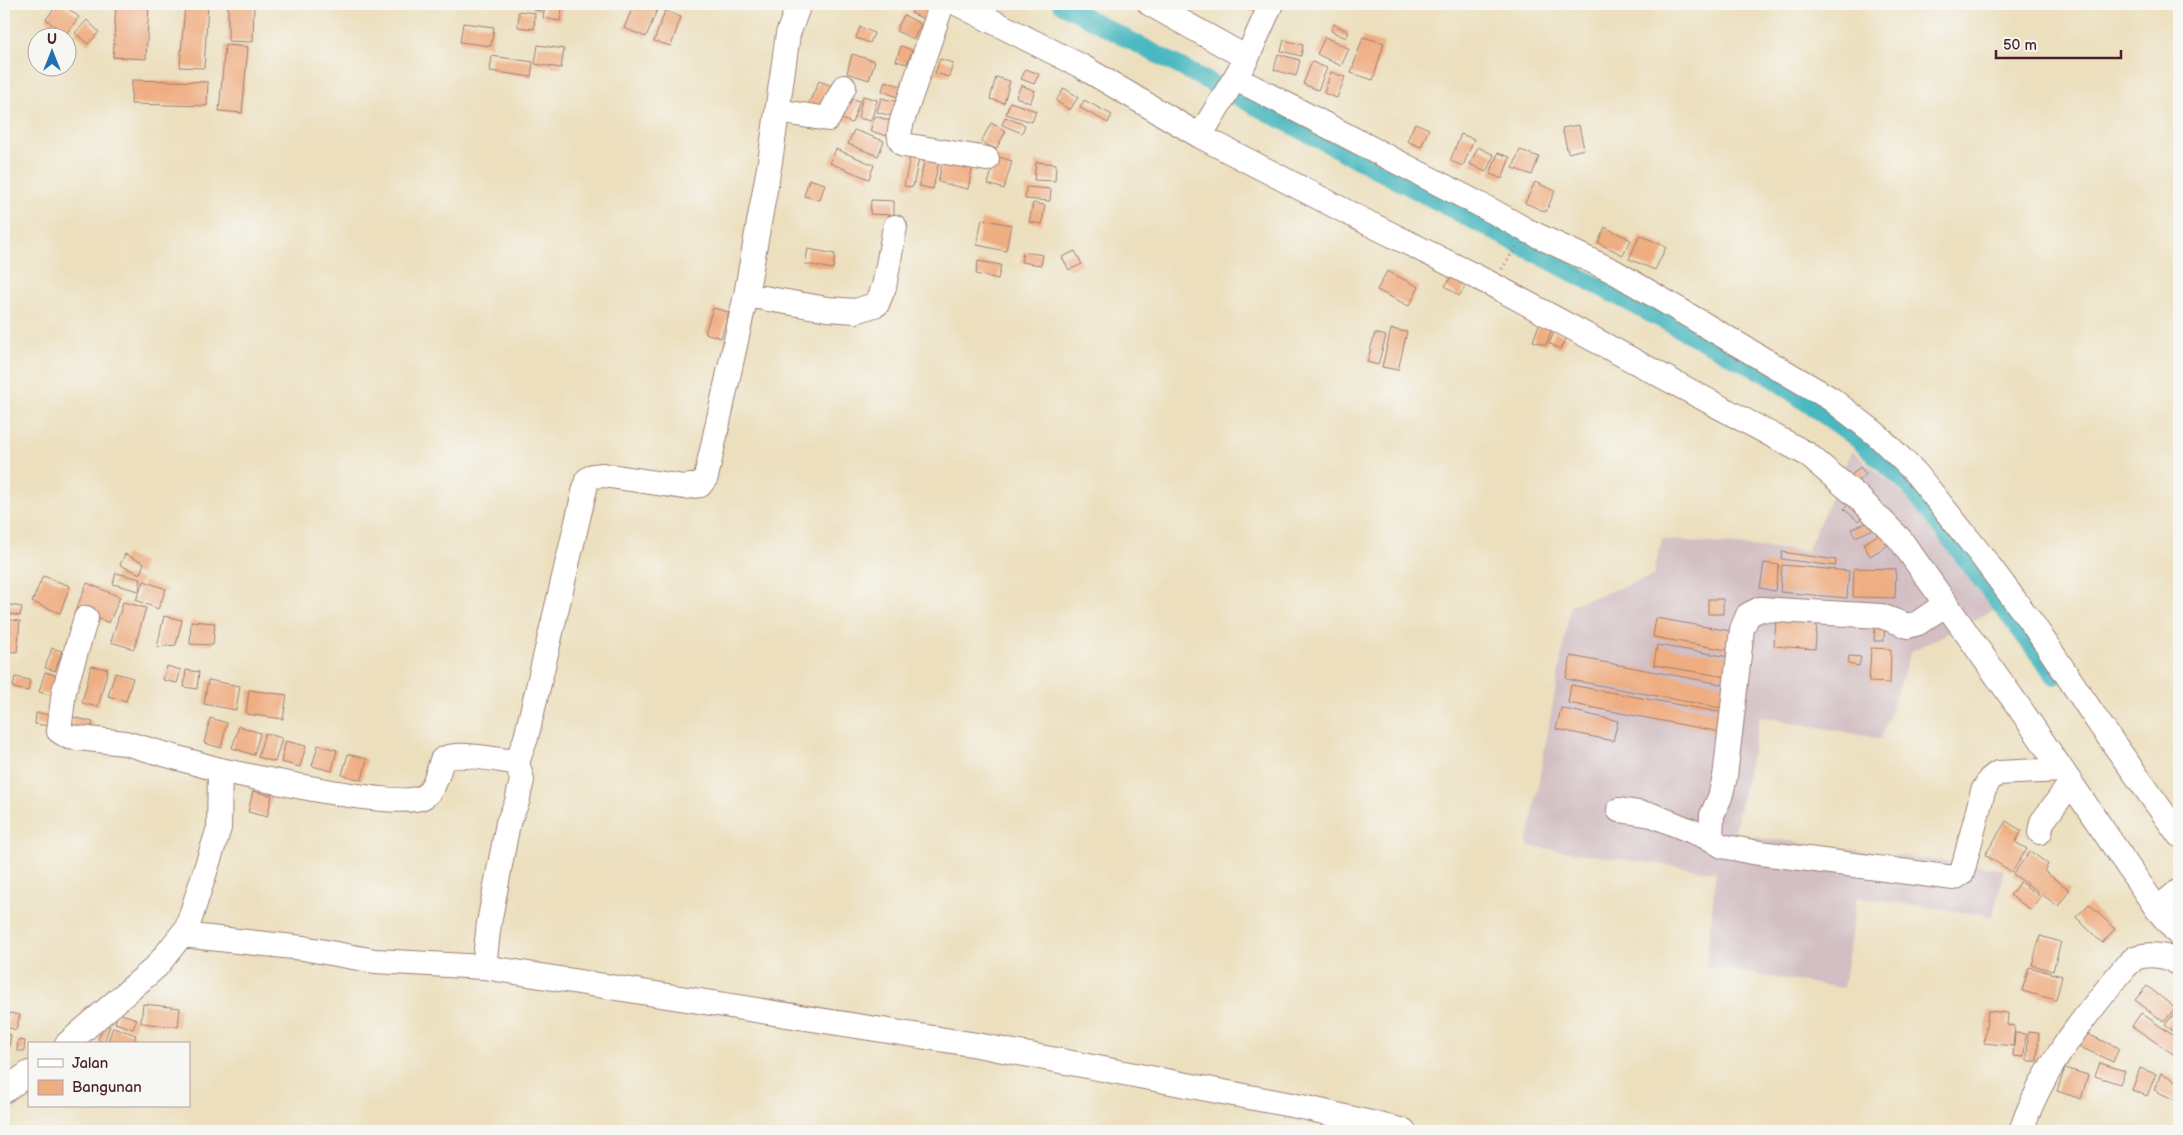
<svg xmlns="http://www.w3.org/2000/svg" width="2183" height="1135" viewBox="0 0 2183 1135" font-family="'Balsamiq Sans',sans-serif">
	<style>
		.industrial { fill: #d2bec3 }
		.lines { fill: none; stroke-linecap: round; stroke-linejoin: round }
		.canal { stroke: #49b8c0; stroke-width: 18 }
		.building { fill: #efad82 }
		.minor-casing { stroke: #9b7f74; stroke-width: 26 }
		.path { stroke: #9b7f74; stroke-width: 3; stroke-dasharray: 1 4; stroke-linecap: butt }
		.minor { stroke: #fff; stroke-width: 24 }
	</style>
	<rect width="100%" height="100%" fill="#f6f6f2"/>
	<filter id="ink" filterUnits="userSpaceOnUse"><feTurbulence type="fractalNoise" baseFrequency=".02" numOctaves="2"/><feDisplacementMap in="SourceGraphic" scale="10" xChannelSelector="R" yChannelSelector="G"/><feConvolveMatrix kernelMatrix="1 2 1 2 8 2 1 2 1" color-interpolation-filters="sRGB"/></filter>
	<filter id="wash" filterUnits="userSpaceOnUse"><feTurbulence type="fractalNoise" baseFrequency=".0096" numOctaves="4" result="noise"/><feDisplacementMap in="SourceGraphic" scale="20" xChannelSelector="R" yChannelSelector="G"/><feGaussianBlur stdDeviation="1.12" result="paint"/><feColorMatrix in="noise" values="0 0 0 0 0 0 0 0 0 0 0 0 0 0 0 0 0 1.4 0 .05"/><feComposite in="paint" operator="in"/></filter>
	<g filter="url(#wash)">
		<rect width="100%" height="100%" fill="#ecdfbd"/>
		<path class="industrial" d="M 1852,451 L 1944,528 L 2003,606 L 1911,651 L 1881,739 L 1760,716 L 1734,834 L 2004,869 L 1993,916 L 1857,897 L 1843,988 L 1706,967 L 1716,872 L 1527,846 L 1571,605 L 1653,576 L 1662,539 L 1807,551 Z"/>
		<g class="lines">
			<path class="canal" d="M 1061,4 L 1769,376 L 1856,438 L 1909,486 L 2055,676"/>
		</g>
		<g id="blocks">
			<path class="building" d="M 58,4 L 62,4 L 79,17 L 65,35 L 46,19 Z
				M 116,4 L 149,4 L 146,59 L 113,57 Z
				M 185,4 L 208,4 L 204,68 L 180,67 Z
				M 228,4 L 254,4 L 253,42 L 228,41 Z
				M 508,4 L 531,4 L 531,7 Z
				M 534,4 L 542,4 L 541,11 L 533,10 Z
				M 545,4 L 563,4 L 560,21 L 543,18 Z
				M 634,4 L 641,4 L 657,10 L 646,37 L 624,28 Z
				M 915,4 L 929,10 L 924,19 L 911,13 Z
				M 1244,4 L 1267,4 L 1265,12 L 1243,9 Z
				M 519,11 L 535,13 L 534,29 L 518,27 Z
				M 665,11 L 681,17 L 671,46 L 654,41 Z
				M 904,15 L 921,24 L 914,39 L 896,31 Z
				M 87,20 L 99,32 L 88,44 L 75,33 Z
				M 463,23 L 494,27 L 491,46 L 460,42 Z
				M 1334,24 L 1349,32 L 1346,38 L 1331,31 Z
				M 860,27 L 874,33 L 870,43 L 856,38 Z
				M 1325,37 L 1349,49 L 1341,66 L 1317,54 Z
				M 1363,37 L 1384,43 L 1373,80 L 1351,73 Z
				M 1284,40 L 1303,45 L 1301,56 L 1281,51 Z
				M 225,45 L 248,47 L 242,113 L 219,111 Z
				M 538,45 L 564,49 L 561,68 L 535,64 Z
				M 901,46 L 912,50 L 907,64 L 896,61 Z
				M 852,54 L 875,61 L 869,80 L 847,73 Z
				M 1278,54 L 1300,60 L 1296,76 L 1274,70 Z
				M 492,56 L 533,62 L 531,77 L 490,71 Z
				M 940,59 L 953,63 L 949,77 L 935,73 Z
				M 1312,62 L 1327,68 L 1318,90 L 1303,84 Z
				M 1026,69 L 1039,74 L 1034,84 L 1021,79 Z
				M 1331,72 L 1345,77 L 1337,98 L 1324,93 Z
				M 996,77 L 1010,81 L 1004,103 L 990,99 Z
				M 132,80 L 208,82 L 207,106 L 131,104 Z
				M 819,81 L 835,87 L 822,116 L 806,109 Z
				M 885,81 L 904,87 L 900,98 L 882,91 Z
				M 1021,85 L 1035,91 L 1030,103 L 1016,97 Z
				M 1064,88 L 1078,97 L 1070,110 L 1056,101 Z
				M 844,96 L 860,101 L 852,123 L 836,117 Z
				M 863,96 L 877,100 L 871,121 L 858,118 Z
				M 881,98 L 899,102 L 896,117 L 877,112 Z
				M 1084,100 L 1112,115 L 1108,123 L 1080,108 Z
				M 1010,102 L 1036,111 L 1032,122 L 1006,114 Z
				M 875,116 L 891,121 L 887,136 L 870,131 Z
				M 1005,117 L 1025,125 L 1022,133 L 1002,125 Z
				M 991,123 L 1006,131 L 996,149 L 981,142 Z
				M 1415,123 L 1429,129 L 1421,147 L 1407,141 Z
				M 1579,125 L 1584,149 L 1568,153 L 1562,128 Z
				M 854,130 L 884,141 L 878,156 L 848,144 Z
				M 1461,134 L 1474,139 L 1463,166 L 1450,161 Z
				M 912,147 L 921,149 L 913,187 L 904,186 Z
				M 1478,147 L 1494,155 L 1486,172 L 1470,164 Z
				M 836,149 L 874,165 L 869,179 L 830,163 Z
				M 1520,150 L 1539,157 L 1532,175 L 1513,168 Z
				M 926,152 L 940,156 L 933,189 L 919,186 Z
				M 1498,153 L 1510,157 L 1502,179 L 1490,174 Z
				M 996,156 L 1012,161 L 1004,189 L 988,184 Z
				M 1036,162 L 1056,164 L 1055,181 L 1034,180 Z
				M 942,163 L 972,169 L 968,189 L 938,182 Z
				M 809,179 L 825,184 L 820,200 L 804,196 Z
				M 1535,182 L 1555,191 L 1546,212 L 1525,203 Z
				M 1026,187 L 1051,189 L 1050,201 L 1025,199 Z
				M 871,200 L 894,201 L 894,215 L 870,214 Z
				M 1033,203 L 1045,205 L 1042,224 L 1029,222 Z
				M 982,219 L 1011,225 L 1006,251 L 977,245 Z
				M 1605,227 L 1631,240 L 1623,255 L 1598,243 Z
				M 1640,235 L 1666,247 L 1655,270 L 1629,259 Z
				M 808,249 L 835,254 L 833,269 L 805,264 Z
				M 1075,251 L 1082,264 L 1069,270 L 1062,257 Z
				M 1023,252 L 1043,255 L 1041,265 L 1021,262 Z
				M 978,261 L 1001,265 L 998,279 L 976,274 Z
				M 1387,271 L 1419,287 L 1409,306 L 1377,290 Z
				M 1452,276 L 1466,286 L 1459,296 L 1445,286 Z
				M 713,308 L 729,312 L 721,338 L 705,333 Z
				M 1540,322 L 1553,326 L 1546,345 L 1533,341 Z
				M 1391,329 L 1407,332 L 1398,370 L 1382,367 Z
				M 1555,331 L 1567,337 L 1560,349 L 1549,343 Z
				M 1375,333 L 1386,336 L 1378,365 L 1367,362 Z
				M 1860,467 L 1866,474 L 1851,488 L 1844,482 Z
				M 1853,500 L 1866,513 L 1858,521 L 1844,509 Z
				M 1878,518 L 1881,526 L 1855,537 L 1851,529 Z
				M 1883,532 L 1890,544 L 1870,556 L 1863,544 Z
				M 1782,552 L 1836,560 L 1835,566 L 1781,559 Z
				M 125,554 L 144,563 L 140,574 L 120,565 Z
				M 1764,563 L 1779,565 L 1775,591 L 1760,588 Z
				M 1782,565 L 1849,571 L 1847,598 L 1780,592 Z
				M 1854,568 L 1896,569 L 1895,598 L 1853,597 Z
				M 116,573 L 141,579 L 139,591 L 113,584 Z
				M 43,576 L 70,586 L 60,613 L 32,602 Z
				M 144,581 L 166,589 L 158,609 L 136,600 Z
				M 87,583 L 120,597 L 109,623 L 76,609 Z
				M 1708,599 L 1723,599 L 1723,614 L 1708,614 Z
				M 123,602 L 146,608 L 134,649 L 111,642 Z
				M 5,604 L 22,607 L 20,616 L 4,613 Z
				M 164,616 L 182,620 L 176,645 L 157,647 Z
				M 1656,618 L 1730,631 L 1727,650 L 1653,637 Z
				M 4,619 L 20,621 L 17,652 L 4,651 Z
				M 1776,620 L 1817,624 L 1815,649 L 1774,646 Z
				M 191,621 L 215,623 L 213,645 L 190,644 Z
				M 1875,622 L 1885,623 L 1884,641 L 1874,641 Z
				M 1657,645 L 1730,657 L 1727,677 L 1654,665 Z
				M 52,648 L 62,651 L 55,671 L 45,668 Z
				M 1871,648 L 1891,649 L 1890,683 L 1869,682 Z
				M 1571,656 L 1726,685 L 1721,708 L 1566,679 Z
				M 1849,656 L 1861,657 L 1859,666 L 1848,664 Z
				M 91,666 L 108,669 L 98,707 L 82,703 Z
				M 167,666 L 181,670 L 177,683 L 163,680 Z
				M 186,670 L 199,672 L 197,689 L 184,687 Z
				M 45,672 L 58,676 L 52,696 L 39,692 Z
				M 115,673 L 133,678 L 126,701 L 108,696 Z
				M 15,677 L 30,680 L 28,691 L 13,688 Z
				M 208,680 L 240,686 L 236,710 L 204,704 Z
				M 1571,685 L 1729,714 L 1726,733 L 1568,703 Z
				M 249,690 L 287,695 L 283,719 L 246,714 Z
				M 1561,708 L 1618,721 L 1613,741 L 1556,729 Z
				M 36,713 L 52,715 L 50,726 L 35,724 Z
				M 73,717 L 93,722 L 89,735 L 70,730 Z
				M 210,718 L 227,723 L 221,748 L 204,743 Z
				M 239,726 L 260,733 L 254,755 L 232,748 Z
				M 265,733 L 282,738 L 275,762 L 258,757 Z
				M 286,741 L 306,746 L 300,767 L 281,762 Z
				M 318,745 L 337,750 L 332,771 L 312,766 Z
				M 348,754 L 367,759 L 362,780 L 342,775 Z
				M 253,791 L 272,796 L 267,817 L 248,812 Z
				M 2006,821 L 2022,831 L 2015,842 L 2027,849 L 2012,872 L 1985,855 Z
				M 2030,851 L 2048,864 L 2044,871 L 2070,890 L 2058,906 L 2013,874 Z
				M 2020,882 L 2041,897 L 2031,910 L 2010,895 Z
				M 2089,904 L 2115,929 L 2102,943 L 2076,917 Z
				M 2040,936 L 2061,942 L 2053,971 L 2032,965 Z
				M 2029,967 L 2062,976 L 2056,1000 L 2022,991 Z
				M 2147,986 L 2175,1008 L 2164,1022 L 2135,1000 Z
				M 143,1004 L 180,1008 L 178,1027 L 141,1023 Z
				M 2178,1008 L 2179,1031 L 2177,1034 L 2165,1025 Z
				M 1988,1011 L 2008,1013 L 2007,1025 L 2015,1026 L 2013,1046 L 1984,1043 Z
				M 10,1013 L 20,1015 L 16,1030 L 7,1027 Z
				M 118,1013 L 137,1019 L 133,1029 L 115,1023 Z
				M 2141,1013 L 2179,1039 L 2179,1044 L 2173,1054 L 2132,1026 Z
				M 104,1024 L 110,1026 L 104,1042 L 98,1040 Z
				M 113,1027 L 136,1035 L 133,1044 L 107,1044 Z
				M 2028,1032 L 2039,1033 L 2037,1061 L 2027,1061 Z
				M 2015,1033 L 2026,1034 L 2024,1057 L 2013,1056 Z
				M 4,1034 L 11,1035 L 6,1067 L 4,1066 Z
				M 2087,1034 L 2119,1048 L 2113,1062 L 2080,1047 Z
				M 18,1040 L 25,1041 L 24,1051 L 17,1051 Z
				M 2100,1063 L 2125,1071 L 2120,1084 L 2095,1076 Z
				M 2065,1068 L 2088,1075 L 2081,1099 L 2057,1091 Z
				M 2140,1068 L 2156,1074 L 2147,1096 L 2132,1090 Z
				M 2161,1073 L 2179,1082 L 2179,1096 L 2177,1101 L 2154,1090 Z"/>
		</g>
	</g>
	<g filter="url(#ink)">
		<use href="#blocks" fill-opacity="0" stroke="#9b7f74" stroke-width="1"/>
		<g class="lines">
			<defs>
				<path id="minor" d="M 942,4 L 902,121 C 900,130 897,138 904,145 L 987,159
					M 958,4 L 1081,66 L 1200,136 L 1370,224 L 1491,284 L 1807,454 L 1858,497 L 1900,539 L 2023,713 L 2157,909 L 2179,935
					M 1150,4 L 1247,58
					M 1235,78 L 1494,212 L 1526,230 L 1613,271 L 1831,399 L 1876,434 L 1915,472 L 1981,555 L 2034,626 L 2101,726 L 2179,835
					M 777,111 L 828,119 L 844,87
					M 1200,136 L 1247,58 L 1271,4
					M 746,295 L 770,162 L 788,34 L 799,4
					M 517,762 L 522,780 L 517,802 L 508,823 L 489,923 L 484,967 L 977,1045 L 1307,1108 L 1404,1131
					M 220,770 C 255,777 397,810 423,797 C 435,790 438,772 442,760 C 454,750 501,761 517,762 L 526,738 L 587,480 L 593,476 L 603,475 L 684,487 L 700,485 L 706,477 L 746,295 L 827,309 L 856,311 L 877,304 L 884,287 L 895,227
					M 1619,810 L 1652,815 L 1711,839 L 1712,815 L 1720,797 L 1725,777 L 1742,629 L 1748,615 L 1760,609 L 1881,616 L 1908,626 L 1918,623 L 1946,604
					M 2040,832 L 2042,822 L 2071,783
					M 1711,839 L 1722,846 L 1753,852 L 1954,878 L 1962,873 L 1983,791 L 1990,779 L 1998,773 L 2061,770
					M 2157,909 L 2179,891
					M 182,935 L 303,948 L 375,961 L 484,967
					M 67,1044 L 156,967 L 187,928 L 219,828 L 220,770 L 125,743 L 69,737 L 59,731 L 64,691 L 86,618
					M 4,1091 L 29,1073
					M 2021,1131 C 2042,1068 2084,1017 2126,966 C 2129,964 2132,960 2135,958 C 2148,953 2169,955 2179,964"/>
			</defs>
			<use href="#minor" class="minor-casing"/>
			<path class="path" d="M 1502,269 L 1516,247"/>
			<use href="#minor" class="minor"/>
		</g>
	</g>
	<rect width="2183" height="1135" fill="none" stroke="#f6f6f2" stroke-width="20"/>
	<rect x="28" y="1042" width="162" height="65" fill="#f6f6f2" stroke="#b1a0a2"/>
	<rect x="38" y="1059" width="25" height="8" fill="#ffffff" stroke="#b1a0a2"/>
	<text x="72" y="1068" font-size="15" fill="#4a1f2b">Jalan</text>
	<rect x="38" y="1080" width="25" height="15" fill="#efad82" stroke="#b1a0a2"/>
	<text x="72" y="1092" font-size="15" fill="#4a1f2b">Bangunan</text>
	<g transform="translate(52 52)"><circle r="24" fill="#f6f6f2" stroke="#b1a0a2"/>
	<path d="M0-4L9 19L0 12L-9 19Z" fill="#1f6fb2"/>
	<text y="-8" font-size="14" font-weight="bold" text-anchor="middle" fill="#4a1f2b">U</text>
	</g>
	<path d="M1996 50v8h125v-8" fill="none" stroke="#4a1f2b" stroke-width="2.5"/>
	<text x="2003" y="50" font-size="15" fill="#4a1f2b" stroke="#f6f6f2" stroke-width="4" paint-order="stroke">50 m</text>
</svg>
